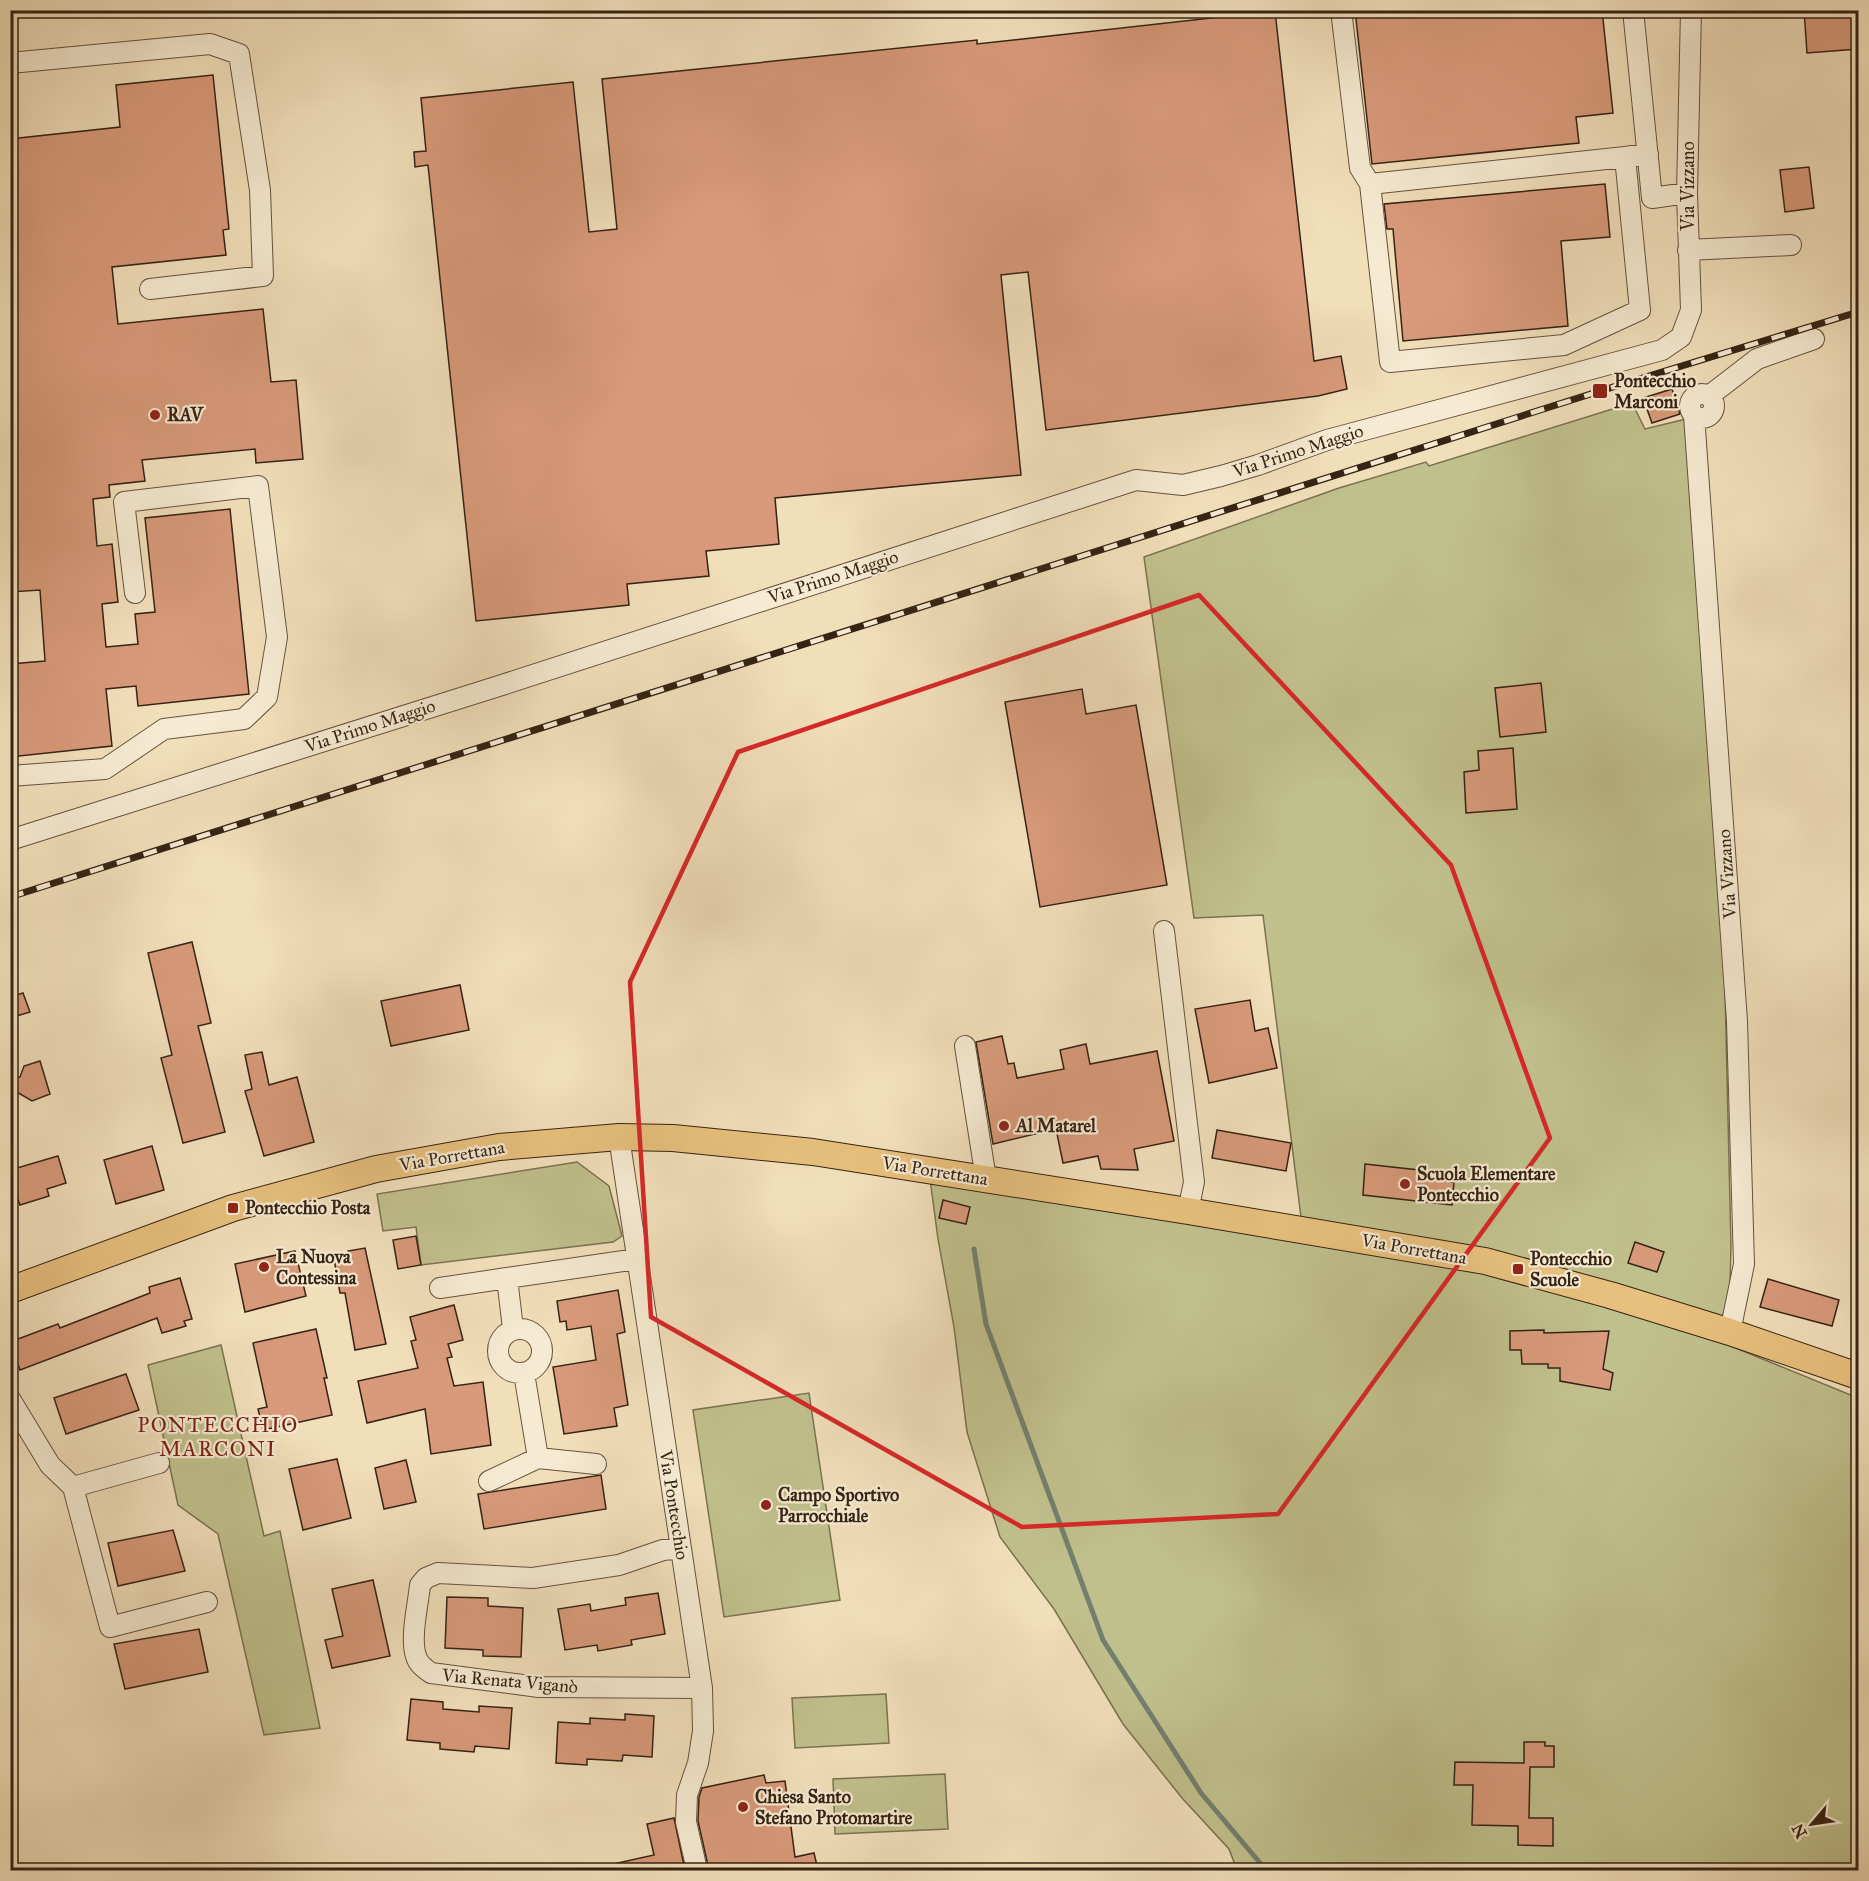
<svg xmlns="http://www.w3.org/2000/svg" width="1869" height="1881" viewBox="0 0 1869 1881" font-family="'IM FELL Great Primer',serif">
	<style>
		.green { fill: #c0c08c; stroke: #7b7250; stroke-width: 1.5 }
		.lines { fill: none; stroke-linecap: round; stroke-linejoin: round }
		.stream { stroke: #737f6f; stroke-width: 5 }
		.building { fill: #d89a7a; stroke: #362314; stroke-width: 1.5 }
		.minor-casing { stroke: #65523e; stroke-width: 22 }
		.major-casing { stroke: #362314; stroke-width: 28 }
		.minor { stroke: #f6ead2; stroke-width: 20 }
		.major { stroke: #e8c07d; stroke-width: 26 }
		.rail-casing { stroke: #362314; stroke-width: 7 }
		.rail { stroke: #f6ead2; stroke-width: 4.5; stroke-dasharray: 14; stroke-linecap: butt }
		.marked { fill: none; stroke: #d62828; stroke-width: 4.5; stroke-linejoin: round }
		.poi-dot { fill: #8f2418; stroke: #f6ead2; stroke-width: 2 }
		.labels { text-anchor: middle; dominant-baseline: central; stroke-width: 4.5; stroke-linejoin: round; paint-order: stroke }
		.street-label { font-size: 18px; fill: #362314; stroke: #f6ead2 }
		.poi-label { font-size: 18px; font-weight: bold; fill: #362314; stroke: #f6ead2; text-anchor: start }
		.quarter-label { font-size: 21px; letter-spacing: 1.5px; fill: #7a1f14; stroke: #f6ead2 }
	</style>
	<rect width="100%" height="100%" fill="#f1dfba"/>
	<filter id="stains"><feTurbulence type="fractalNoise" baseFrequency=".00333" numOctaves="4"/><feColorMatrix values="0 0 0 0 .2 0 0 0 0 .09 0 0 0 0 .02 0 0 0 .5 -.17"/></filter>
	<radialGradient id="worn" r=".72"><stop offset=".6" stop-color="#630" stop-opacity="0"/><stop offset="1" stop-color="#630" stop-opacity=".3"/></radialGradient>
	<path class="green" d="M 1632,403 L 1645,429 L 1686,419 L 1724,948 L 1731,1246 L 1730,1284 L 1721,1342 L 1858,1398 L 1858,1870 L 1237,1870 L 1229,1849 L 1182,1798 L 1123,1724 L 1054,1609 L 1000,1537 L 967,1432 L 954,1327 L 938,1239 L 928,1164 L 970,1164 L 1302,1225 L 1263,915 L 1194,918 L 1144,557 L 1339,488 L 1426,462 L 1429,466 Z
		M 577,1162 L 609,1186 L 622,1236 L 613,1242 L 421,1265 L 416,1227 L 383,1231 L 377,1194 Z
		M 221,1345 L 264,1536 L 280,1531 L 320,1728 L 264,1735 L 218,1534 L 178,1505 L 148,1365 Z
		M 809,1393 L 840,1600 L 724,1617 L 693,1410 Z
		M 886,1694 L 889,1743 L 795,1748 L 792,1698 Z
		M 945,1774 L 948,1829 L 835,1834 L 833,1779 Z"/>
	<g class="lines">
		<path class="stream" d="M 974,1249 L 986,1324 L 1103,1640 L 1201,1793 L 1266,1870"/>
	</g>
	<path class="building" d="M 1355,10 L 1602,10 L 1613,113 L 1576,117 L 1579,143 L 1372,164 Z
		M 1804,10 L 1858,10 L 1858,49 L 1807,53 Z
		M 1275,11 L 1314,361 L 1341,356 L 1347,389 L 1318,396 L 1046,430 L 1028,272 L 1001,275 L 1021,475 L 775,498 L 779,544 L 706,551 L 709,576 L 627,584 L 629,605 L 476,621 L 428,165 L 415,167 L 414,152 L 426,151 L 421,98 L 573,82 L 589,232 L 617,229 L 602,79 L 977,40 L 977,44 Z
		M 213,75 L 229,229 L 223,230 L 226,255 L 112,267 L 118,324 L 263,309 L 271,382 L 296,380 L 303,459 L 256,463 L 255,449 L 142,460 L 145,481 L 109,485 L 110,497 L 93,499 L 97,546 L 112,544 L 118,602 L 102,604 L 106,647 L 138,644 L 135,614 L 155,612 L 145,518 L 230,509 L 249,694 L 138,706 L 136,686 L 106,689 L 112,746 L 10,757 L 10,664 L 45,661 L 40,590 L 10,592 L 10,139 L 120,127 L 116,85 Z
		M 1809,167 L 1814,208 L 1785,212 L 1780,170 Z
		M 1605,184 L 1610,237 L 1561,241 L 1568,326 L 1403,341 L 1393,229 L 1387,229 L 1384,204 Z
		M 1672,389 L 1680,414 L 1652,423 L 1643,398 Z
		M 1541,683 L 1546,732 L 1500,737 L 1495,688 Z
		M 1082,689 L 1086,714 L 1136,705 L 1167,885 L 1040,907 L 1005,702 Z
		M 1513,748 L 1517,809 L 1466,813 L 1464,772 L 1479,770 L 1478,751 Z
		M 192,942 L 211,1023 L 198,1026 L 225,1132 L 183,1143 L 161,1058 L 172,1055 L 148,953 Z
		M 460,985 L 469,1030 L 391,1046 L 381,1001 Z
		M 23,993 L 30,1012 L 10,1018 L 10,997 Z
		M 1250,1000 L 1255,1031 L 1268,1028 L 1277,1068 L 1209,1083 L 1195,1009 Z
		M 1002,1036 L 1008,1064 L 1014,1063 L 1017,1078 L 1064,1069 L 1060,1050 L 1086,1044 L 1090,1064 L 1157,1051 L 1174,1141 L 1134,1149 L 1138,1170 L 1101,1169 L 1098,1156 L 1063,1163 L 1056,1129 L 993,1144 L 976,1042 Z
		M 262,1052 L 269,1085 L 297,1077 L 314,1142 L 264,1156 L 245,1091 L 252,1089 L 245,1055 Z
		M 40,1061 L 50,1094 L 32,1101 L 10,1088 L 10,1080 L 20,1077 L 24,1066 Z
		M 1217,1130 L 1291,1143 L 1286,1171 L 1212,1158 Z
		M 152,1146 L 164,1190 L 116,1204 L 104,1160 Z
		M 58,1156 L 66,1183 L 47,1189 L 49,1196 L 20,1205 L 17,1197 L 10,1199 L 10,1170 Z
		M 1365,1164 L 1446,1173 L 1445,1181 L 1454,1182 L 1452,1205 L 1363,1195 Z
		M 943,1200 L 970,1207 L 966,1224 L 939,1218 Z
		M 416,1236 L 421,1265 L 398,1269 L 393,1240 Z
		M 1635,1242 L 1664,1252 L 1657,1272 L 1628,1263 Z
		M 365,1248 L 386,1344 L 355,1350 L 345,1293 L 340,1293 L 334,1259 L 350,1256 L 348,1251 Z
		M 295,1251 L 306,1296 L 245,1312 L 235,1264 Z
		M 180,1278 L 192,1319 L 184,1321 L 186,1326 L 162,1333 L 157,1318 L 20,1370 L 10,1342 L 58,1324 L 60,1328 L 150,1293 L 149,1287 Z
		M 1768,1279 L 1839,1300 L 1832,1326 L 1760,1307 Z
		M 618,1290 L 625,1332 L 617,1334 L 628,1405 L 614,1408 L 617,1426 L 564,1434 L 553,1367 L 596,1360 L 591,1326 L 567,1330 L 566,1321 L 560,1322 L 557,1301 Z
		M 454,1305 L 463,1340 L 448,1344 L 452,1357 L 447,1358 L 454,1386 L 483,1382 L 491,1445 L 431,1454 L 425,1409 L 367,1423 L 358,1381 L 418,1368 L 411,1341 L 416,1340 L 410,1317 Z
		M 316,1329 L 327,1378 L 324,1378 L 332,1415 L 263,1430 L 258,1409 L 267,1407 L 253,1343 Z
		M 1544,1330 L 1544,1333 L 1609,1331 L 1603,1369 L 1613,1373 L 1610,1390 L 1560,1381 L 1560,1368 L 1548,1368 L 1548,1364 L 1522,1364 L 1521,1350 L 1510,1350 L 1510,1331 Z
		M 126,1374 L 139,1410 L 66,1434 L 54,1398 Z
		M 337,1459 L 351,1518 L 303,1530 L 289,1469 Z
		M 406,1460 L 416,1502 L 384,1509 L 375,1468 Z
		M 601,1475 L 606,1509 L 484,1529 L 478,1494 Z
		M 173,1530 L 185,1571 L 118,1586 L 108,1543 Z
		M 373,1580 L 390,1656 L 332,1668 L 325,1640 L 343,1636 L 332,1589 Z
		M 658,1593 L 665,1634 L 631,1640 L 632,1645 L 598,1651 L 597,1645 L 565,1650 L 558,1609 L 590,1604 L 591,1611 L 626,1605 L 625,1598 Z
		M 447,1597 L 488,1598 L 488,1606 L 523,1608 L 521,1657 L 483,1656 L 483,1650 L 445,1648 Z
		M 199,1629 L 208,1672 L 125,1689 L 114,1644 Z
		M 411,1699 L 443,1702 L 443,1709 L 479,1712 L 479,1706 L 512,1708 L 509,1749 L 475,1746 L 474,1752 L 440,1749 L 440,1743 L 407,1740 Z
		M 625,1714 L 654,1716 L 652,1757 L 623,1755 L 622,1761 L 587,1759 L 587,1765 L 556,1763 L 558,1722 L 590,1724 L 590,1718 L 625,1720 Z
		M 1524,1742 L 1545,1742 L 1545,1746 L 1554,1746 L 1554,1767 L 1530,1767 L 1529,1818 L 1553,1818 L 1553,1846 L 1518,1845 L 1518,1826 L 1472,1825 L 1473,1785 L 1454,1785 L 1455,1762 L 1524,1763 Z
		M 764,1775 L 766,1783 L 785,1781 L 795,1857 L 814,1853 L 818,1870 L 709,1870 L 698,1821 L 699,1797 L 702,1788 Z
		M 674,1818 L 685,1870 L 614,1870 L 613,1864 L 654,1855 L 647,1824 Z"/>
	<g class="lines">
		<defs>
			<path id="minor" d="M 1341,10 L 1360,168 L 1370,184
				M 1633,10 L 1652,198 L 1687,193
				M 10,63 L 210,44 L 239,54 L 260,190 L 263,276 L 150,289
				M 1625,157 L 1640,310 L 1564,345 L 1390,362 L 1370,184 L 1625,157 L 1648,154
				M 1688,250 L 1791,245
				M1690 406a12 12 0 1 1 24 0a12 12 0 1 1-24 0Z
				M 1709,396 L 1757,359 L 1814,339
				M 1694,415 L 1737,1021 L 1744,1264 L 1730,1332
				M 10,776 L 105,769 L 164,729 L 244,719 L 267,697 L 277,637 L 258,486 L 124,502 L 135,593
				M 10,840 L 502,685 L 1136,480 L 1183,485 L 1221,476 L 1258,465 L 1327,440 L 1662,350 L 1681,337 L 1691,310 L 1687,193 L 1691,10
				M 1164,931 L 1194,1182 L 1188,1211
				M 965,1046 L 986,1179
				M 619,1137 L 702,1688 L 703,1731 L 698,1763 L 687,1795 L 686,1822 L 697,1870
				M 507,1278 L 637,1259
				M 440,1288 L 507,1278 L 513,1329
				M498 1351a22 22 0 1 1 44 0a22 22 0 1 1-44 0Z
				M 524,1373 L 538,1458
				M 10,1399 L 50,1465 L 73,1487 L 110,1627 L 207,1602
				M 489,1481 L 538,1458 L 596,1464
				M 73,1487 L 159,1463
				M 681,1548 L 663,1550 L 619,1565 L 533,1578 L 438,1573 L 426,1578 L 420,1585 C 418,1605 410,1638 416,1656 C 418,1664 425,1669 431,1673 L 539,1687 L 702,1688"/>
			<path id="major" d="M 10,1290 L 233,1208 L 376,1169 L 499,1147 L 619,1137 L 673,1138 L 813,1152 L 1188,1211 L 1485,1261 L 1610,1295 L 1730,1332 L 1858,1376"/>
		</defs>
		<use href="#minor" class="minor-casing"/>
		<use href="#major" class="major-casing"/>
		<use href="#minor" class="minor"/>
		<use href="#major" class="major"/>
		<defs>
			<path id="rail" d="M 10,897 L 1600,391 L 1858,312"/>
		</defs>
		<use href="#rail" class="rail-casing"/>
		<use href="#rail" class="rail"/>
	</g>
	<path class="marked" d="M 1199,595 L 1451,865 L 1550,1138 L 1278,1514 L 1022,1527 L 651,1317 L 630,982 L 738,752 Z"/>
	<g class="poi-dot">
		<rect x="1592" y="383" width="16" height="16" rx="3"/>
		<circle cx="155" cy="415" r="6"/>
		<circle cx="1004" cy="1126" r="6"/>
		<circle cx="1405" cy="1184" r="6"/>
		<rect x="227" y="1202" width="12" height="12" rx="3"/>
		<circle cx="264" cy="1267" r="6"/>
		<rect x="1512" y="1263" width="12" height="12" rx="3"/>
		<circle cx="766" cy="1505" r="6"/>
		<circle cx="743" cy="1807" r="6"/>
	</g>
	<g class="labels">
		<g class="street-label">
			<text transform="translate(1688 186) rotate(-90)">Via Vizzano</text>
			<text transform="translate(1298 451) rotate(-18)">Via Primo Maggio</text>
			<text transform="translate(833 577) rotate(-18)">Via Primo Maggio</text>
			<text transform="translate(370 726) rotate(-18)">Via Primo Maggio</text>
			<text transform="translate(1727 874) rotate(-94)">Via Vizzano</text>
			<text transform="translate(452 1156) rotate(-10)">Via Porrettana</text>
			<text transform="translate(935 1171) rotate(9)">Via Porrettana</text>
			<text transform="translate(1414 1249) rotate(10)">Via Porrettana</text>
			<text transform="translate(674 1505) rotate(81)">Via Pontecchio</text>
			<text transform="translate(510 1681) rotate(5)">Via Renata Viganò</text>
		</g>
		<g class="poi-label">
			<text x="1614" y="381">Pontecchio<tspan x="1614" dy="21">Marconi</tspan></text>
			<text x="167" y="415">RAV</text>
			<text x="1016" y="1126">Al Matarel</text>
			<text x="1417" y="1174">Scuola Elementare<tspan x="1417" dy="21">Pontecchio</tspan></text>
			<text x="245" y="1208">Pontecchio Posta</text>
			<text x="276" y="1257">La Nuova<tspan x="276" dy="21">Contessina</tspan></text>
			<text x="1530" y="1259">Pontecchio<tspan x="1530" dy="21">Scuole</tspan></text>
			<text x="778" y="1495">Campo Sportivo<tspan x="778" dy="21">Parrocchiale</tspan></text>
			<text x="755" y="1797">Chiesa Santo<tspan x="755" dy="21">Stefano Protomartire</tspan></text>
		</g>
		<g class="quarter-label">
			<text x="218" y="1425">PONTECCHIO<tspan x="218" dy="24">MARCONI</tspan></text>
		</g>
	</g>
	<rect width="1869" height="1881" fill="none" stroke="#f1dfba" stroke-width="36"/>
	<rect x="12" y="12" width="1845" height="1857" fill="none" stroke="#362314" stroke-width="3"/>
	<rect x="18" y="18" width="1833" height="1845" fill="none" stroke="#362314" stroke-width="1.5"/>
	<g transform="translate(1812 1824) rotate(241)" stroke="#f6ead2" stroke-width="4.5" paint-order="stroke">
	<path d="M0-4.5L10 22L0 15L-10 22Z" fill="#362314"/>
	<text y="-9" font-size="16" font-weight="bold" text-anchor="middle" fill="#362314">N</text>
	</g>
	<rect width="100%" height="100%" filter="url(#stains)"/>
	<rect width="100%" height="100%" fill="url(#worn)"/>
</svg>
